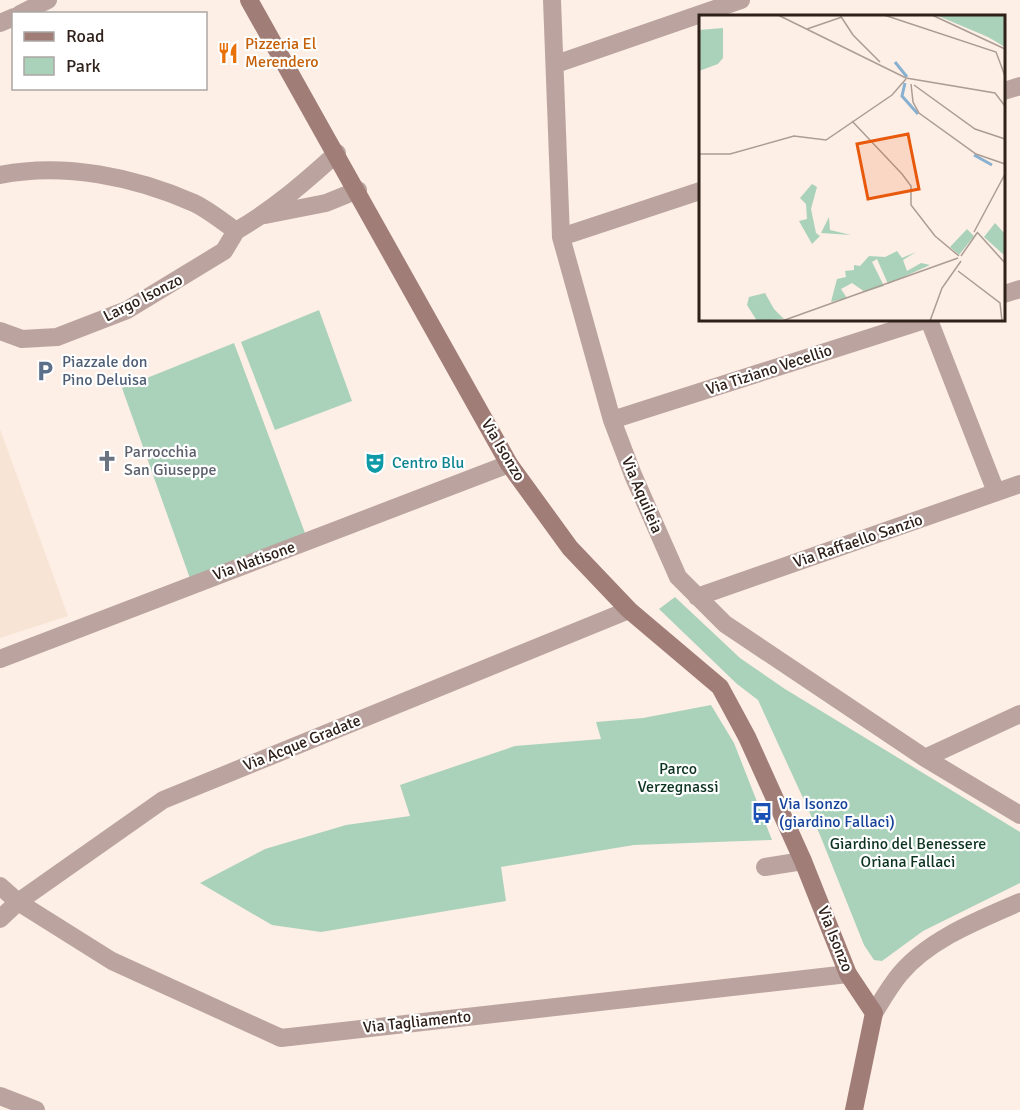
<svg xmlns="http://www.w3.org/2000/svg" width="1020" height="1110" viewBox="0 0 1020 1110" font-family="Signika,sans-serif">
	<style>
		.education { fill: #f7e4d4 }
		.green { fill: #aad2ba }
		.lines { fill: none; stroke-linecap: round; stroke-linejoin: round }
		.street { stroke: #bba49f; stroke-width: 18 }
		.secondary { stroke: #a07e77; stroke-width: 18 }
		.labels { text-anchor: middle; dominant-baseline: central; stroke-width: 4.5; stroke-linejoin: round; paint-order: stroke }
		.food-label { font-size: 16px; fill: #c56008; stroke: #fff; text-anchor: start }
		.street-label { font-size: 16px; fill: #2f211a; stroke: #fff }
		.service-label { font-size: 16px; fill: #4e5e75; stroke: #fff; text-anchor: start }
		.worship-label { font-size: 16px; fill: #5b616d; stroke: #fff; text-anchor: start }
		.culture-label { font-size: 16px; fill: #0d838f; stroke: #fff; text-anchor: start }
		.park-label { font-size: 16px; fill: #0b321f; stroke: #fff }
		.transit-label { font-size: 16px; fill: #164399; stroke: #fff; text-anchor: start }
		.inset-river { fill: none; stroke: #88b1d1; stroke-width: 3 }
		.inset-road { fill: none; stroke: #ab9c94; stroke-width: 1.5 }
		.view { fill: #e8590c; fill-opacity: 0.15; stroke: #e8590c; stroke-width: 3 }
		.inset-edge { fill: none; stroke: #2f211a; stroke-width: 3 }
	</style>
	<rect width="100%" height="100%" fill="#fdeee6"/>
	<path class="education" d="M 0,429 L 68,616 L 0,638 Z"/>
	<path class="green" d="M 319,310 L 352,401 L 275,430 L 241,342 Z
		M 234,343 L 308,541 L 192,584 L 122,388 Z
		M 675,597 L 740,658 L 785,689 L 1020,832 L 1020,883 L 923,931 L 882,961 L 874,960 L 864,945 L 820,835 L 758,700 L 737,684 L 659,609 Z
		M 711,705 L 734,743 L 772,840 L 634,845 L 501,867 L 506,901 L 321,932 L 272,925 L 200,883 L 265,849 L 346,825 L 410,816 L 400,785 L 515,746 L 601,739 L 596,722 L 643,718 Z"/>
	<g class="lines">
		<path class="street" d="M 552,0 L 561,237 L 612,420 L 633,475 L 678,577 L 725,624 L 925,758 L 1020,815
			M 20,14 L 48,0
			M 0,23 L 14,17
			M 556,64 L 741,0
			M 1004,91 L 1020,86
			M 0,175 C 64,162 135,177 194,203 C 209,210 223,222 236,231 L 224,251 L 127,310 L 57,337 L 22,339 L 0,331
			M 265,215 L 326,203 L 358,190
			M 236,231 C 274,209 305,182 337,153
			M 561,237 L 700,191
			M 1004,294 L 1020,289
			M 929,320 L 996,492
			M 612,420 L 925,320
			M 697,597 L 1020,484
			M 0,659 L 509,464
			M 925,758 L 1020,714
			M 765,867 L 803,861
			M 0,886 L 18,902 L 112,961 L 281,1038 L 848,974
			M 0,919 L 18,902 L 163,800 L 629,610
			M 874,1013 C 882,1000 890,986 900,974 C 929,939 979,920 1020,902
			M 0,1096 L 36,1110"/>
		<path class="secondary" d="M 249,0 L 509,464 L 570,548 L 629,610 L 720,687 L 747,737 L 803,861 L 848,974 L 874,1013 L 854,1110"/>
	</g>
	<defs>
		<symbol id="restaurant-bare" viewBox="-9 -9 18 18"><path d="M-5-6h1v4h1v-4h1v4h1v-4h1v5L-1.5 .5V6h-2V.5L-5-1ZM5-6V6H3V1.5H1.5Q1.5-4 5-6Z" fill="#e8710a" stroke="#fff" stroke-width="2.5" paint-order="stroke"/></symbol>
		<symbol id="parking-bare" viewBox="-9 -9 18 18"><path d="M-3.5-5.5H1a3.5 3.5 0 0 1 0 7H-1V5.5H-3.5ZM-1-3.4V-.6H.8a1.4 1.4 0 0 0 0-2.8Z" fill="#5c6f8a" stroke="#fff" stroke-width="2.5" paint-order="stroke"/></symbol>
		<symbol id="church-bare" viewBox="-9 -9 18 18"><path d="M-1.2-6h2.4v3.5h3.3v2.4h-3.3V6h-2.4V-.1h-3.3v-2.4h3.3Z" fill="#6b7280" stroke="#fff" stroke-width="2.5" paint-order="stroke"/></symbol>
		<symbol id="theatre-bare" viewBox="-9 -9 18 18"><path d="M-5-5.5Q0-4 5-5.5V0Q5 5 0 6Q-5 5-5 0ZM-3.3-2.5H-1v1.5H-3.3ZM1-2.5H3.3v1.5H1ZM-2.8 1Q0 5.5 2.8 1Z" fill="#0f9aa8" stroke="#fff" stroke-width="2.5" paint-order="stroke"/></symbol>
		<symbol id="bus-bare" viewBox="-9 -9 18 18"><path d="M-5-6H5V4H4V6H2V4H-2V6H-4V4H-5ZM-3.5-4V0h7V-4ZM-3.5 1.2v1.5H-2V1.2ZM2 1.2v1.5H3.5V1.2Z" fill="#1a4fb4" stroke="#fff" stroke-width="2.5" paint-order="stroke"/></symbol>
	</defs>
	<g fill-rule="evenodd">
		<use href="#restaurant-bare" x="213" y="38" width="30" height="30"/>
		<use href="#parking-bare" x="30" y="356" width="30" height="30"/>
		<use href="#church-bare" x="92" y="446" width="30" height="30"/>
		<use href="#theatre-bare" x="360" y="448" width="30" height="30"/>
		<use href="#bus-bare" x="747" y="798" width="30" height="30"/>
	</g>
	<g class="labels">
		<g class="food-label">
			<text x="245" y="44">Pizzeria El<tspan x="245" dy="18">Merendero</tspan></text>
		</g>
		<g class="street-label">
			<text transform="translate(143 298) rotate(-27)">Largo Isonzo</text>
			<text transform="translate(769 370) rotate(-18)">Via Tiziano Vecellio</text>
			<text transform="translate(503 450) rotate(59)">Via Isonzo</text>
			<text transform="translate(642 495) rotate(67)">Via Aquileia</text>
			<text transform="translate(858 541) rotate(-19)">Via Raffaello Sanzio</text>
			<text transform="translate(254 561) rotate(-20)">Via Natisone</text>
			<text transform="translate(302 743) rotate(-22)">Via Acque Gradate</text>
			<text transform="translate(835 939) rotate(68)">Via Isonzo</text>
			<text transform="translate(417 1022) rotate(-6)">Via Tagliamento</text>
		</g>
		<g class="service-label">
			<text x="62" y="362">Piazzale don<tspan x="62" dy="18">Pino Deluisa</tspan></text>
		</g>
		<g class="worship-label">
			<text x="124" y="452">Parrocchia<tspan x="124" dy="18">San Giuseppe</tspan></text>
		</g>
		<g class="culture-label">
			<text x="392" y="463">Centro Blu</text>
		</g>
		<g class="park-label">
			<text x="678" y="769">Parco<tspan x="678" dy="18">Verzegnassi</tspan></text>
			<text x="908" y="844">Giardino del Benessere<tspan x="908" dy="18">Oriana Fallaci</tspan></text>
		</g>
		<g class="transit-label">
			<text x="779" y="804">Via Isonzo<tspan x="779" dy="18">(giardino Fallaci)</tspan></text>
		</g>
	</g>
	<g transform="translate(699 15)">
		<rect width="306" height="306" fill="#fdeee6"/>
		<path d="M 237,0 L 306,0 L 306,32 L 289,22 ZM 24,13 L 24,43 L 19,49 L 0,56 L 0,15 ZM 113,169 L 118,172 L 112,194 L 117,218 L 121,221 L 113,229 L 100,206 L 108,204 L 107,189 L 101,183 ZM 130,202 L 131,215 L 152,220 L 122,218 ZM 296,208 L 306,219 L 306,241 L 285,222 ZM 268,214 L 275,221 L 260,240 L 251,232 ZM 198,236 L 203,243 L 217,237 L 204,245 L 208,256 L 222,248 L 231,250 L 189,269 L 178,244 L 173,247 L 185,271 L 166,277 L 153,268 L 142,274 L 148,283 L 132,287 L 138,264 L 147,262 L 146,256 L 155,255 L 155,250 L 161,251 L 170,241 L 186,242 ZM 66,278 L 75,294 L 85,304 L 58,306 L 48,290 L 50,282 Z" fill="#aad2ba"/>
		<path class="inset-river" d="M 196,47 L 208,62M 206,68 L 203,81 L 219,99M 275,140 L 293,150"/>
		<path class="inset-road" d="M 79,0 L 207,63 L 296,78 L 306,91M 141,0 L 154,20 L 181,47M 185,0 L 297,37 L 306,61M 233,0 L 306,34M 108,14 L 143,2M 212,69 L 214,87 L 220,98 L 277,139 L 306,149M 215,70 L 276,114 L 306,124M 153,106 L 203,159 L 212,171 L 212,190 L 236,221 L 260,241M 0,139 L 31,139 L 95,121 L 127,125 L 193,80 L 207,64M 275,217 L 306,159M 278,217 L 306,248M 262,241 L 278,218M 259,256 L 301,288 L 303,306M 83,306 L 259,243M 231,306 L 243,273 L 262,246"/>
		<path class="view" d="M 209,119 L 220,174 L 169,184 L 158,129 Z"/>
		<rect width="306" height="306" class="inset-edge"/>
	</g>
	<rect x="12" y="12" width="195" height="78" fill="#ffffff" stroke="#aca6a3" stroke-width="1.5"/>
	<rect x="24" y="32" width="30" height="9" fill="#a07e77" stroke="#aca6a3" stroke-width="1.5"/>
	<text x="66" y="42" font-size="18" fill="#2f211a">Road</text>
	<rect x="24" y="57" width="30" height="18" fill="#aad2ba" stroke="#aca6a3" stroke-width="1.5"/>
	<text x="66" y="72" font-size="18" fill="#2f211a">Park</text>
</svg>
